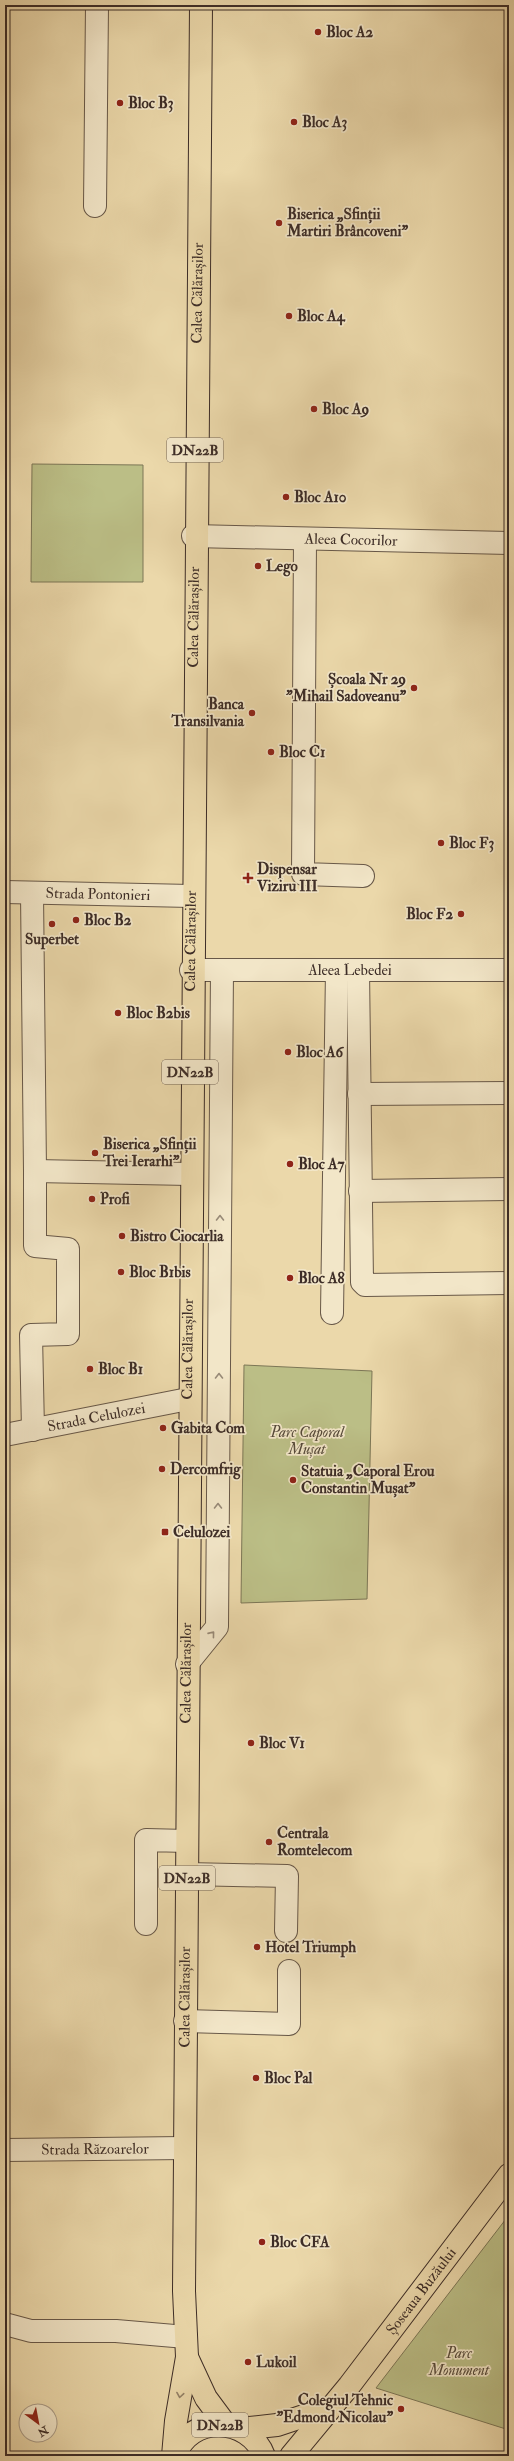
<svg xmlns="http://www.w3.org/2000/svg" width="514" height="2461" viewBox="0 0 514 2461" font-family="'IM FELL Double Pica',serif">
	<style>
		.green { fill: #bbbe86; stroke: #7c7656 }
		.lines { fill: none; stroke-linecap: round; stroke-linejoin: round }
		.minor-casing { stroke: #685848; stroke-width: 24 }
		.major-casing { stroke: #3d2d27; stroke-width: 24 }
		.minor { stroke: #f2e6c8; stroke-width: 22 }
		.major { stroke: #ebd8aa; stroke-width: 22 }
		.oneway { stroke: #988a78 }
		.oneway2 { stroke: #948268 }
		.poi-dot { fill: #8f2418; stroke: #f2e6c8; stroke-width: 1.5 }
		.labels { text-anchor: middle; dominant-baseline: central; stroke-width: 3.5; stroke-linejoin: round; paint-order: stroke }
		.shield { fill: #f2e6c8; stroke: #736457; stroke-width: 1 }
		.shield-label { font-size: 14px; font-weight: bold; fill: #3d2d27 }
		.poi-label { font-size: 15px; font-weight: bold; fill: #3d2d27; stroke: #f2e6c8; text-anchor: start }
		.street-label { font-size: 15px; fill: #3d2d27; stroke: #f2e6c8 }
		.park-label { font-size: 15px; font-style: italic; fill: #564a3a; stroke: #f2e6c8 }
	</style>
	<rect width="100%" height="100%" fill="#ebd8aa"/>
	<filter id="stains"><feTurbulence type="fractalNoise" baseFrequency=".005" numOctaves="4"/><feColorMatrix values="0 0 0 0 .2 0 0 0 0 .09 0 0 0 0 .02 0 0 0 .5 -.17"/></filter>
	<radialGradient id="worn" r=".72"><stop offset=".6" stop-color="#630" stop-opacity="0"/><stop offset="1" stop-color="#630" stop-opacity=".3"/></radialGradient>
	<path class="green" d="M 32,464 L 143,465 L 143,582 L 31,582 Z
		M 244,1365 L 372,1371 L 367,1599 L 241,1603 Z
		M 509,2215 L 509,2430 L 376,2388 Z"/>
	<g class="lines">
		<defs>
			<g id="minor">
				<path d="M 95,206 L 97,5"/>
				<path id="s1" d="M 193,536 L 509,543"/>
				<path d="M 305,540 L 303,874 L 363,876"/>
				<path id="s2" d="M 5,892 L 191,896"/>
				<path d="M 32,893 L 35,1171"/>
				<path id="s3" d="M 191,970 L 509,970"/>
				<path d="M 358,970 L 362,1282 L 365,1285 L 509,1283"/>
				<path d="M 359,1094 L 509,1093"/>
				<path d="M 360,1191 L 509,1189"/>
				<path d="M 332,1313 L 337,970"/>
				<path d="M 33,1430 L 31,1335 L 68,1334 L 68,1249 L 35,1246 L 35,1171 L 189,1174"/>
				<path id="s4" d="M 5,1435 L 188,1399"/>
				<path d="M 187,1664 L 217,1627 L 222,970"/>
				<path d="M 187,1874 L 287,1876 L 286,1931"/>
				<path d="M 146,1924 L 146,1840 L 187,1841"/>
				<path d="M 185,2021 L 289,2024 L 289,1971"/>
				<path id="s5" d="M 5,2150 L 184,2148"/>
				<path d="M 5,2324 L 31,2331 L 116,2331 L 186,2337"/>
			</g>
			<g id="major">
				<path d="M 187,2357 L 206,2398 L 226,2425"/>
				<path d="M 240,2429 L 277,2425 L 328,2408"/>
				<path id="s6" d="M 173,2456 L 176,2421 L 187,2357 L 184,2291 C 185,1529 190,767 201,5"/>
				<path d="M 175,2456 C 189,2414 249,2416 264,2456"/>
				<path id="s7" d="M 291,2456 L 349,2386 L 509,2175"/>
			</g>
		</defs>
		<use href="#minor" class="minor-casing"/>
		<use href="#major" class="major-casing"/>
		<use href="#minor" class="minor"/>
		<use href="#major" class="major"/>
	</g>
	<defs><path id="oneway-chevron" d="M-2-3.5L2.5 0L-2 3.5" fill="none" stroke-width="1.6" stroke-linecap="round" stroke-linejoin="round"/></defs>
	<g class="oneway">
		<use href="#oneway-chevron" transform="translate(220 1218) rotate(-90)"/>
		<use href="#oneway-chevron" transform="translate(219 1376) rotate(-90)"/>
		<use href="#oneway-chevron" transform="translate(218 1506) rotate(-90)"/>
		<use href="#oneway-chevron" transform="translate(212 1634) rotate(-51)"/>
	</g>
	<use class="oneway2" href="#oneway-chevron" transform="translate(180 2395) rotate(99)"/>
	<g class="poi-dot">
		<circle cx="318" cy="32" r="4"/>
		<circle cx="120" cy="103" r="4"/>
		<circle cx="294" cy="122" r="4"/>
		<circle cx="279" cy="223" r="4"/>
		<circle cx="289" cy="316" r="4"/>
		<circle cx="314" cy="409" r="4"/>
		<circle cx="286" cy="497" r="4"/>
		<circle cx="258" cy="566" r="4"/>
		<circle cx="414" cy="688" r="4"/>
		<circle cx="252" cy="713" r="4"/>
		<circle cx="271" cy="752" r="4"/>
		<circle cx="441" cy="843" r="4"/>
		<path d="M246 872h4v4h4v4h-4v4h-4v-4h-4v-4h4z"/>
		<circle cx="461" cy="914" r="4"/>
		<circle cx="76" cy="920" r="4"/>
		<circle cx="52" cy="924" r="4"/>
		<circle cx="118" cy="1013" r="4"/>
		<circle cx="288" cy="1052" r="4"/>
		<circle cx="95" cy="1153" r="4"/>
		<circle cx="290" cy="1164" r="4"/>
		<circle cx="92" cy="1199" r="4"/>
		<circle cx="122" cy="1236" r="4"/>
		<circle cx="121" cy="1272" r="4"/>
		<circle cx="290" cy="1278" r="4"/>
		<circle cx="90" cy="1369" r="4"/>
		<circle cx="163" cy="1428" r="4"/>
		<circle cx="162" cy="1469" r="4"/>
		<circle cx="293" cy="1480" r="4"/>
		<rect x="161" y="1528" width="8" height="8" rx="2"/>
		<circle cx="251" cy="1743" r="4"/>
		<circle cx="269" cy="1842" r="4"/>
		<circle cx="257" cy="1947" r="4"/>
		<circle cx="256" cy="2078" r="4"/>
		<circle cx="262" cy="2242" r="4"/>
		<circle cx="248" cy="2362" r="4"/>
		<circle cx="401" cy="2409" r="4"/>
	</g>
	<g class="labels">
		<g class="shield">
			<rect x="167" y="438" width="56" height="24" rx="3"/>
			<rect x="162" y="1060" width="56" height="24" rx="3"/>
			<rect x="159" y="1866" width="56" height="24" rx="3"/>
			<rect x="192" y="2413" width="56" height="24" rx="3"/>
		</g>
		<g class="shield-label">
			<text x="195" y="450">DN22B</text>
			<text x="190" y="1072">DN22B</text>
			<text x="187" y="1878">DN22B</text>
			<text x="220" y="2425">DN22B</text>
		</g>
		<g class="poi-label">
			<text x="326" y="32">Bloc A2</text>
			<text x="128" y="103">Bloc B3</text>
			<text x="302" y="122">Bloc A3</text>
			<text x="287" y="214">Biserica „Sfinții<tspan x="287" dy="17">Martiri Brâncoveni"</tspan></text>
			<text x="297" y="316">Bloc A4</text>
			<text x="322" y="409">Bloc A9</text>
			<text x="294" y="497">Bloc A10</text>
			<text x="266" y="566">Lego</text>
			<text x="406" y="679" text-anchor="end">Școala Nr 29<tspan x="406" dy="17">"Mihail Sadoveanu"</tspan></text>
			<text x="244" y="704" text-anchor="end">Banca<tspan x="244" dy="17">Transilvania</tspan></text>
			<text x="279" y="752">Bloc C1</text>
			<text x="449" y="843">Bloc F3</text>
			<text x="257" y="869">Dispensar<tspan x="257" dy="17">Viziru III</tspan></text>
			<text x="453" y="914" text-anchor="end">Bloc F2</text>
			<text x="84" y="920">Bloc B2</text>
			<text x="52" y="939" text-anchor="middle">Superbet</text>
			<text x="126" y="1013">Bloc B2bis</text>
			<text x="296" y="1052">Bloc A6</text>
			<text x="103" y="1144">Biserica „Sfinții<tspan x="103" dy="17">Trei Ierarhi"</tspan></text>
			<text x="298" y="1164">Bloc A7</text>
			<text x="100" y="1199">Profi</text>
			<text x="130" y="1236">Bistro Ciocarlia</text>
			<text x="129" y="1272">Bloc B1bis</text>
			<text x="298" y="1278">Bloc A8</text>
			<text x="98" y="1369">Bloc B1</text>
			<text x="171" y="1428">Gabita Com</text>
			<text x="170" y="1469">Dercomfrig</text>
			<text x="301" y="1471">Statuia „Caporal Erou<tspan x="301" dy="17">Constantin Mușat”</tspan></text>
			<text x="173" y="1532">Celulozei</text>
			<text x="259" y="1743">Bloc V1</text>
			<text x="277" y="1833">Centrala<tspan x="277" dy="17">Romtelecom</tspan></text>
			<text x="265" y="1947">Hotel Triumph</text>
			<text x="264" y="2078">Bloc Pal</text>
			<text x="270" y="2242">Bloc CFA</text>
			<text x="256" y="2362">Lukoil</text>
			<text x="393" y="2400" text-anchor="end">Colegiul Tehnic<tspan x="393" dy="17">"Edmond Nicolau"</tspan></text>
		</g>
		<g class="street-label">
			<text stroke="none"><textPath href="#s6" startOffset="2164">Calea Călărașilor</textPath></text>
			<text stroke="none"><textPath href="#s1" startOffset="158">Aleea Cocorilor</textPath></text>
			<text stroke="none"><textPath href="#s6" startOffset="1840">Calea Călărașilor</textPath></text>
			<text stroke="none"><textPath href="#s2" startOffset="93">Strada Pontonieri</textPath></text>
			<text stroke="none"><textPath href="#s6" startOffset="1516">Calea Călărașilor</textPath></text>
			<text stroke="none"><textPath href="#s3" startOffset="159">Aleea Lebedei</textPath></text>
			<text stroke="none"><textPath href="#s6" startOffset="1108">Calea Călărașilor</textPath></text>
			<text stroke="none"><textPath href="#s4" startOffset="93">Strada Celulozei</textPath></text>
			<text stroke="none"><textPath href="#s6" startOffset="784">Calea Călărașilor</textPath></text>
			<text stroke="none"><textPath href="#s6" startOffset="460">Calea Călărașilor</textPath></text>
			<text stroke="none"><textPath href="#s5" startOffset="90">Strada Răzoarelor</textPath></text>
			<text stroke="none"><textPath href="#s7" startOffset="210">Șoseaua Buzăului</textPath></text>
		</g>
		<g class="park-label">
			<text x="307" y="1432">Parc Caporal<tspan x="307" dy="17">Mușat</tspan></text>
			<text x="459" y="2353">Parc<tspan x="459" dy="17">Monument</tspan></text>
		</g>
	</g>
	<rect width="514" height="2461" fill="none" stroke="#ebd8aa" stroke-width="20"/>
	<rect x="6" y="6" width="502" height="2449" fill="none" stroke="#3d2d27" stroke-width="2"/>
	<rect x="10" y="10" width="494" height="2441" fill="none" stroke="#3d2d27"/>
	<g transform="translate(38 2423) rotate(148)"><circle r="19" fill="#f2e6c8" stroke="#aa9c88"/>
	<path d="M0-3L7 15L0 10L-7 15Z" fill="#8f2418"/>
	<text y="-6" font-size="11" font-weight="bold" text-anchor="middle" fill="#3d2d27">N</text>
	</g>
	<rect width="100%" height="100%" filter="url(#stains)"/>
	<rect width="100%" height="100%" fill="url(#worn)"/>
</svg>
